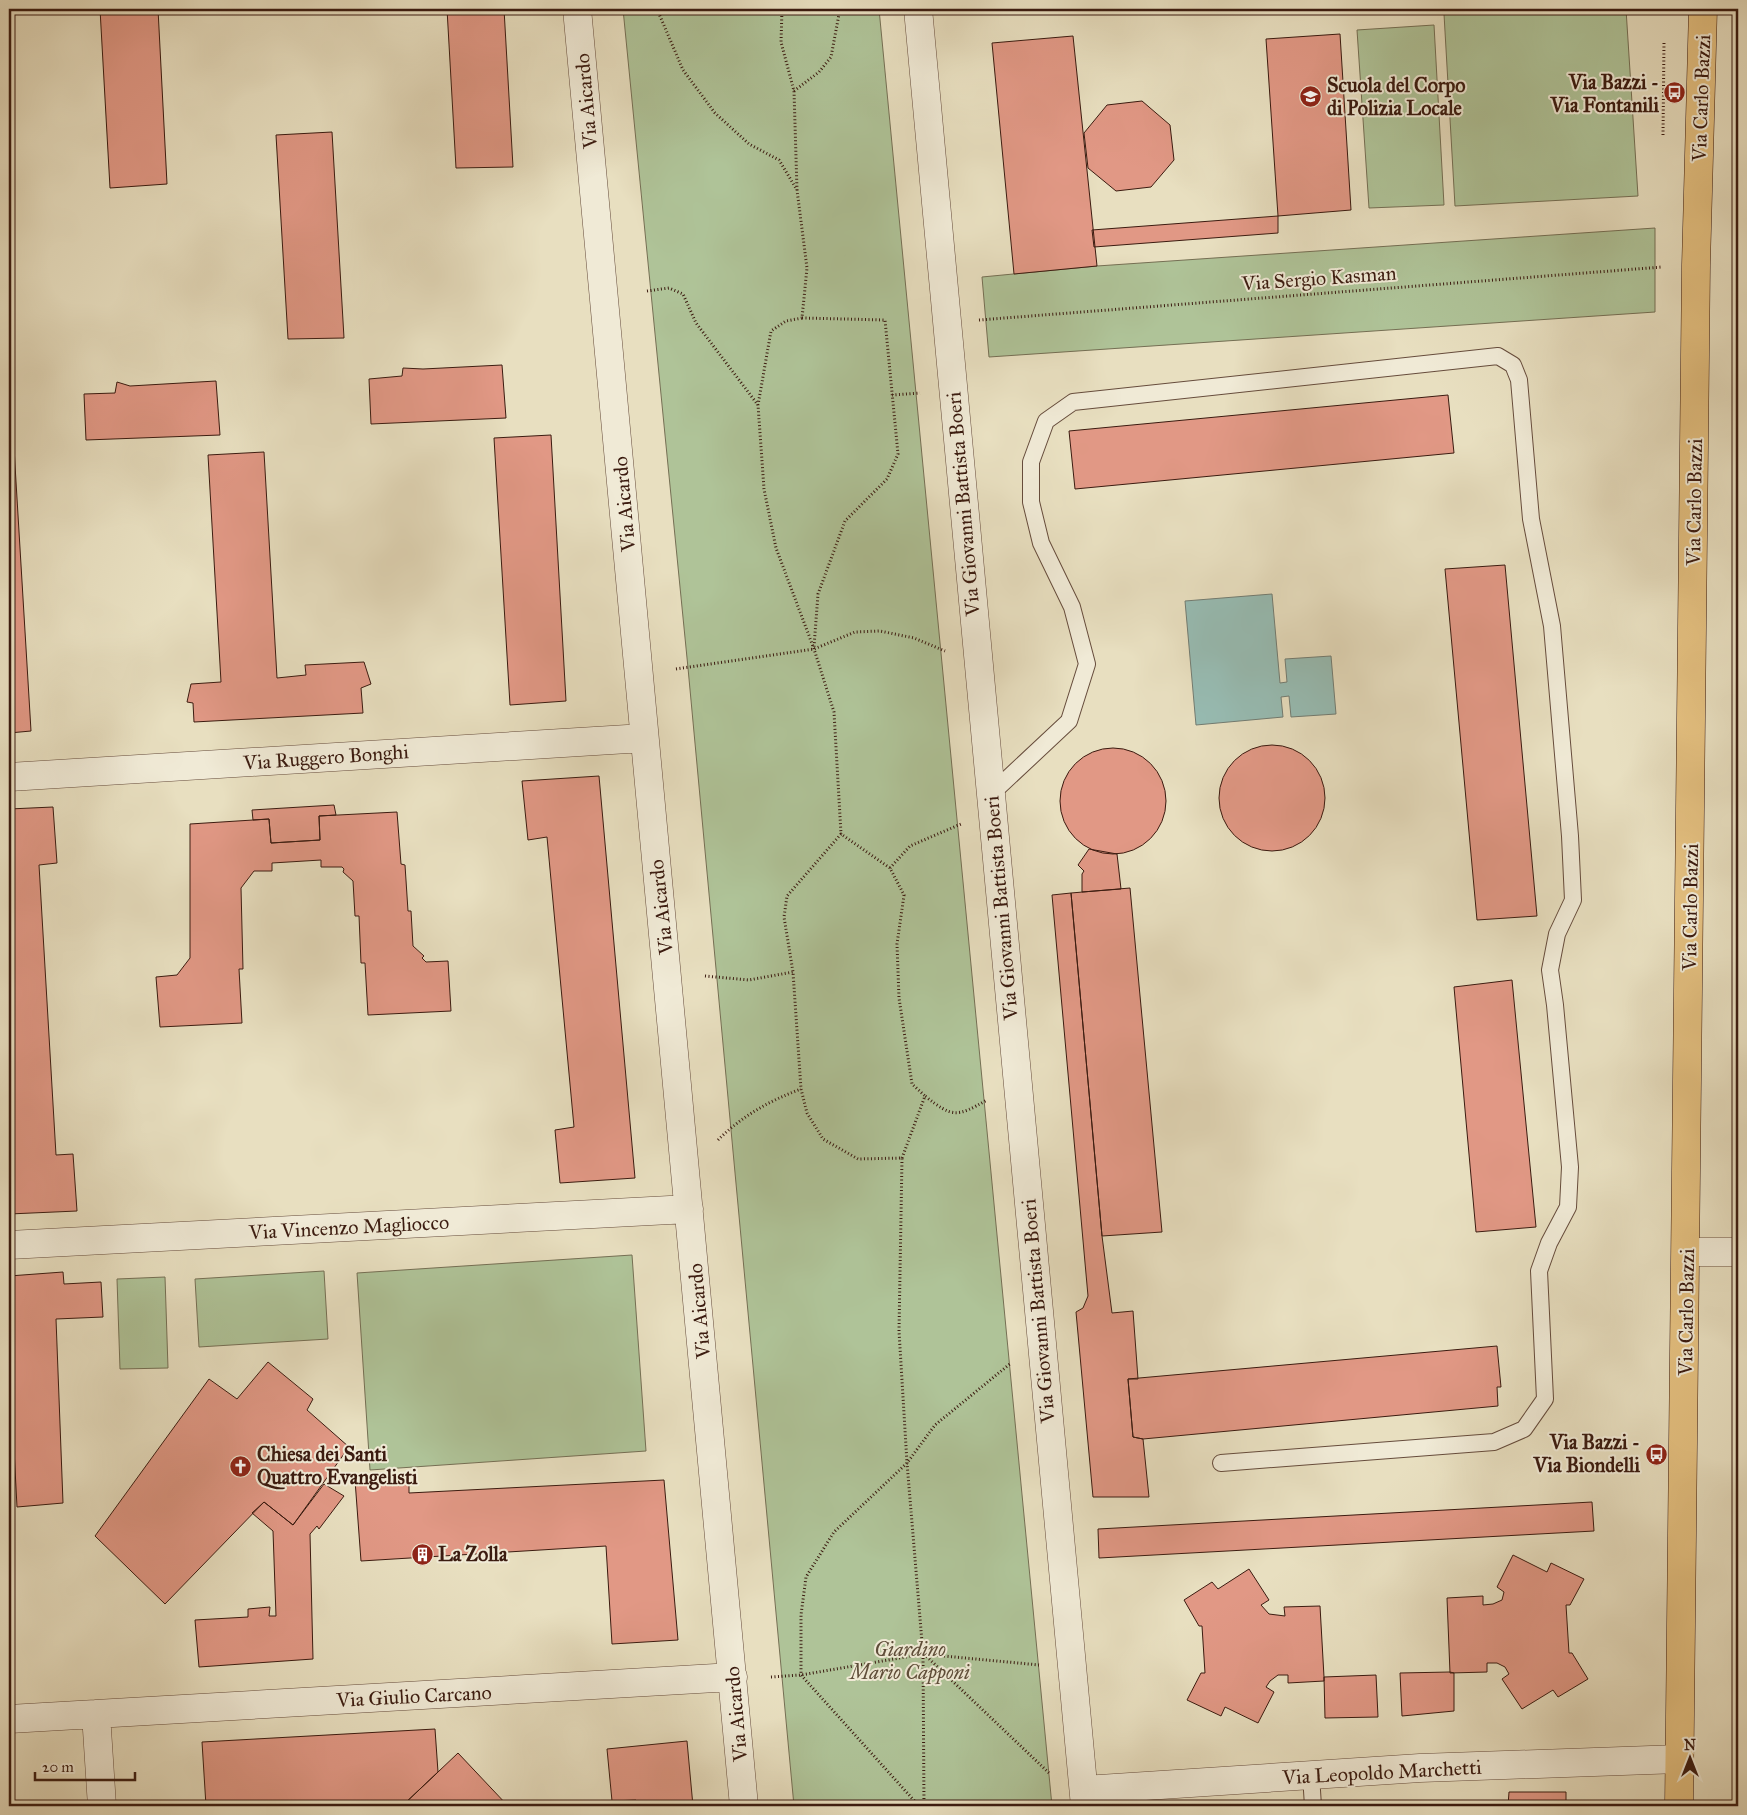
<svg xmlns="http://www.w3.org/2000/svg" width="1747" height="1815" viewBox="0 0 1747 1815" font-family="'IM FELL Great Primer',serif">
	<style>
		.green { fill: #afc398; stroke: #756f54 }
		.water { fill: #97bcb3; stroke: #727c72 }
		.building { fill: #e19885; stroke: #3b1b10 }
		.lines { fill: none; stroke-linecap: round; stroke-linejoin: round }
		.lane-casing { stroke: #664c3c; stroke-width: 18 }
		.street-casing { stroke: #664c3c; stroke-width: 29 }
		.primary-casing { stroke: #3b1b10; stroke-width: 29 }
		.path { stroke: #3b1b10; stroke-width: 3; stroke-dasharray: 1 2.5; stroke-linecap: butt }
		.lane { stroke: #f0ead6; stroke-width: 16 }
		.street { stroke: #f0ead6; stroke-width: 28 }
		.primary { stroke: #e4c080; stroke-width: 28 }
		.labels { text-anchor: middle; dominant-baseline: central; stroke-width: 4; stroke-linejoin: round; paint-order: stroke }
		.poi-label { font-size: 20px; font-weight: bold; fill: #3b1b10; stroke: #f0ead6; text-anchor: start }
		.street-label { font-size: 20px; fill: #3b1b10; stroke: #f0ead6 }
		.park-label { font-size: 20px; font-style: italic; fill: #5e4d39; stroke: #f0ead6 }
	</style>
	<rect width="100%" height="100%" fill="#e8dfc0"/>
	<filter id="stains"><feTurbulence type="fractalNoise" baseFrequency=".004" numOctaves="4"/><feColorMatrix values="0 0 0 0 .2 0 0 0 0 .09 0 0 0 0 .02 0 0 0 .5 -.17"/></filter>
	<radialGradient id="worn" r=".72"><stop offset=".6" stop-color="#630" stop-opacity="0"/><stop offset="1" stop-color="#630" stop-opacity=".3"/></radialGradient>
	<path class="green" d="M 623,9 L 879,9 L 1052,1806 L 794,1806 L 688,668 Z
		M 1536,9 L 1626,9 L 1638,196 L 1455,206 L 1444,14 Z
		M 1434,25 L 1444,205 L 1369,208 L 1357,30 Z
		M 1655,228 L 1655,312 L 989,357 L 982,277 L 1097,266 Z
		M 632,1255 L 646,1451 L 370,1470 L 357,1273 Z
		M 324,1271 L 328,1339 L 199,1347 L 195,1279 Z
		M 165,1277 L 168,1368 L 120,1369 L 117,1279 Z"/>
	<path class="water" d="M 1272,594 L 1280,683 L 1287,682 L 1285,659 L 1331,656 L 1336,714 L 1291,717 L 1289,696 L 1281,697 L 1283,717 L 1196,725 L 1185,601 Z"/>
	<path class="building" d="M 100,9 L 158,9 L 167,184 L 110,188 Z
		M 447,9 L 504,9 L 513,167 L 456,168 Z
		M 1340,34 L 1351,210 L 1278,216 L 1266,39 Z
		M 1073,36 L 1097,266 L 1014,274 L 992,43 Z
		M 1142,101 L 1170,125 L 1174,160 L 1151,187 L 1116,191 L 1088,168 L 1084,133 L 1107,105 Z
		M 332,132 L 344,338 L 288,339 L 276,135 Z
		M 1278,216 L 1278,233 L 1094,247 L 1092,230 Z
		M 9,356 L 15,465 L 9,465 Z
		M 502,365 L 506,418 L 371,424 L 369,379 L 402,376 L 403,368 L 423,369 Z
		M 216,381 L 220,435 L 86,440 L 84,394 L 115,393 L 117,382 L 130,386 Z
		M 1448,395 L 1454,453 L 1075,489 L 1069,431 Z
		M 551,435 L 566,701 L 510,705 L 494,438 Z
		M 264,452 L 277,678 L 306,675 L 305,665 L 364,662 L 371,684 L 361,688 L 363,713 L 194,722 L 193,703 L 187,702 L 191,684 L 221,682 L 208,455 Z
		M 9,465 L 15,465 L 31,731 L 9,733 Z
		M 1505,565 L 1537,916 L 1477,920 L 1445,569 Z
		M1219 798a53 53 0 1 1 106 0a53 53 0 1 1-106 0Z
		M1060 801a53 53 0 1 1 106 0a53 53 0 1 1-106 0Z
		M 599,776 L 635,1178 L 560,1183 L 555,1130 L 574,1127 L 547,837 L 528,840 L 522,781 Z
		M 334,805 L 336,815 L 319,816 L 320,840 L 271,843 L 269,819 L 253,820 L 252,810 Z
		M 53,807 L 57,863 L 39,865 L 56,1155 L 73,1154 L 77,1211 L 9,1214 L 9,809 Z
		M 397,812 L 401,864 L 405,865 L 408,911 L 411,911 L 413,946 L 424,956 L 422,958 L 426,962 L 448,961 L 451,1011 L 368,1015 L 365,963 L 361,963 L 359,916 L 355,916 L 353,881 L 343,872 L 344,869 L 342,867 L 321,867 L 321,860 L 272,863 L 272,871 L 254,871 L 241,888 L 243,969 L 239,969 L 242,1023 L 160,1027 L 156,977 L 177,975 L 190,958 L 190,824 L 269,819 L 271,843 L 320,840 L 319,816 Z
		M 1089,849 L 1117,854 L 1121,889 L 1082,892 L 1082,874 L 1084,871 L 1078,865 Z
		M 1130,888 L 1162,1232 L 1102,1236 L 1071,893 Z
		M 1071,893 L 1102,1236 L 1112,1313 L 1133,1311 L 1138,1379 L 1128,1379 L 1133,1437 L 1143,1439 L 1149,1497 L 1093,1497 L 1076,1312 L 1083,1308 L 1088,1296 L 1052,895 Z
		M 1512,980 L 1536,1227 L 1476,1232 L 1454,987 Z
		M 63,1272 L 64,1284 L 101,1282 L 103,1317 L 56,1319 L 63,1503 L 17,1507 L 9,1353 L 9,1276 Z
		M 1497,1346 L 1501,1387 L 1497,1387 L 1498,1406 L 1143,1439 L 1133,1437 L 1128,1379 Z
		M 268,1362 L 313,1399 L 307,1410 L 349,1447 L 293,1525 L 264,1502 L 165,1604 L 95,1536 L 209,1379 L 237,1399 Z
		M 409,1478 L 409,1493 L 664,1480 L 678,1640 L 612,1644 L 606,1546 L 361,1561 L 355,1480 Z
		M 324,1484 L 344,1496 L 319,1529 L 317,1526 L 310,1534 L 313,1659 L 199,1667 L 195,1620 L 248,1617 L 248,1609 L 270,1607 L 269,1616 L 276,1616 L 273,1531 L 252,1513 L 264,1502 L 293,1525 Z
		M 1592,1502 L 1594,1531 L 1099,1558 L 1098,1529 Z
		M 1513,1555 L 1547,1572 L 1551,1563 L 1584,1579 L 1570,1605 L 1566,1605 L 1569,1653 L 1572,1653 L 1588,1679 L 1558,1697 L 1553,1690 L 1522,1709 L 1502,1679 L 1509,1674 L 1505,1667 L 1497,1663 L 1487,1663 L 1487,1672 L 1450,1673 L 1447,1598 L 1483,1596 L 1483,1605 L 1493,1604 L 1502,1600 L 1504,1592 L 1497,1587 Z
		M 1249,1569 L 1269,1600 L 1261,1605 L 1269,1614 L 1285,1616 L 1284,1607 L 1320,1606 L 1324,1677 L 1324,1681 L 1288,1683 L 1288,1675 L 1278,1675 L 1270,1681 L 1266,1687 L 1274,1692 L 1258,1723 L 1225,1707 L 1221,1716 L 1187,1700 L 1201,1673 L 1205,1673 L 1202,1626 L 1199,1626 L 1184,1600 L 1212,1582 L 1218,1589 Z
		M 1450,1672 L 1454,1673 L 1454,1711 L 1402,1716 L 1400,1673 Z
		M 1376,1675 L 1378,1717 L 1325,1718 L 1324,1677 Z
		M 435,1729 L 438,1772 L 402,1806 L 206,1806 L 202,1742 Z
		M 687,1741 L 693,1806 L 637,1806 L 636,1800 L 612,1801 L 607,1749 Z
		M 458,1753 L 508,1806 L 402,1806 L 438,1772 Z
		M 1509,1792 L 1566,1792 L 1566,1806 L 1508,1806 Z"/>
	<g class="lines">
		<defs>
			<path id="lane" d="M 990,795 L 1069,721 L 1087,664 L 1072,607 L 1041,543 L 1031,502 L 1031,462 L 1046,421 L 1073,402 L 1498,356 L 1513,365 L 1519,380 L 1531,519 L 1552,626 L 1570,836 L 1573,900 L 1557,934 L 1550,970 L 1555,1005 L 1570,1167 L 1568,1207 L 1549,1243 L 1539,1271 L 1545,1399 L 1524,1429 L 1494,1442 L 1221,1463
				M 1311,1775 L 1313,1806"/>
			<path id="street" d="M 577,9 L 744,1806
				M 918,9 L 1085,1806
				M 9,777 L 644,738
				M 9,1245 L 689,1209
				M 1687,1252 L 1738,1252
				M 96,1714 L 102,1806
				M 9,1719 L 733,1677
				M 1084,1790 L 1420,1768 L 1679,1759"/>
			<path id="primary" d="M 1679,1806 L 1696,265 L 1703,9"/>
		</defs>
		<use href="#lane" class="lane-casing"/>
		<use href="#street" class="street-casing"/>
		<use href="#primary" class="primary-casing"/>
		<path class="path" d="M 657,9 L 683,70 L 715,113 L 749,144 L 779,160 L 797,190 L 807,268 L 802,318 L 786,321 L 771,331 L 758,405 L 764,489 L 776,548 L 814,649 L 834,712 L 841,834
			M 782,9 L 781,42 L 794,91 L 797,190
			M 782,9 L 844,9
			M 794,91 L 819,72 L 831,57 L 840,9
			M 1663,135 L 1664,42
			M 647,291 L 669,288 L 683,294 L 696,323 L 758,405
			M 802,318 L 885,320 L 898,454 L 887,479 L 845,521 L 818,594 L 814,647
			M 979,320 L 1662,267
			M 892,395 L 920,393
			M 676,669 L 814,649 L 855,632 L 880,631 L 914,638 L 945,651
			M 890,868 L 910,846 L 961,824
			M 705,976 L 749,980 L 793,972
			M 718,1140 C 742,1116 769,1101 801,1089
			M 902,1158 L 925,1096 C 953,1118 957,1117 987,1100
			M 924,1654 L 1049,1773
			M 771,1677 L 801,1675 L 923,1654 L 1039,1665
			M 919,1806 L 801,1675 L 801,1615 L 806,1577 L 834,1532 L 907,1463 L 935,1425 L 1011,1363
			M 924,1806 L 923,1654 L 907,1463 L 899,1331 L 902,1158 L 858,1159 L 823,1139 L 807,1113 L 801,1089 L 793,972 L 784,917 L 787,896 L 841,834 L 890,868 L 904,895 L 897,944 L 899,998 L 912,1084 L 925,1096"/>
		<use href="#lane" class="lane"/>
		<use href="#street" class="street"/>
		<use href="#primary" class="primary"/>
	</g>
	<defs>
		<symbol id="bus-disc" viewBox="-11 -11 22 22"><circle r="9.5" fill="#8f2418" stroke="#f0ead6"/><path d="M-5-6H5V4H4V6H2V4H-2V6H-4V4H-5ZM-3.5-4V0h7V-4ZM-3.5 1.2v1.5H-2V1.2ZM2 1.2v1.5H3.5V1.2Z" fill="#fff"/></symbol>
		<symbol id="school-disc" viewBox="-11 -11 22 22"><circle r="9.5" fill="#8f2418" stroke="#f0ead6"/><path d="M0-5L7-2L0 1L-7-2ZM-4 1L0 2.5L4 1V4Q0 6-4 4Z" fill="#fff"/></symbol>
		<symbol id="church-disc" viewBox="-11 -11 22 22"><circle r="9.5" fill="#8f2418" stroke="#f0ead6"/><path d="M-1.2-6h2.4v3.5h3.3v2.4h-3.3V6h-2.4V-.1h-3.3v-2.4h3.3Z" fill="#fff"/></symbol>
		<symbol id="building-disc" viewBox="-11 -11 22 22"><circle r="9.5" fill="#8f2418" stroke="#f0ead6"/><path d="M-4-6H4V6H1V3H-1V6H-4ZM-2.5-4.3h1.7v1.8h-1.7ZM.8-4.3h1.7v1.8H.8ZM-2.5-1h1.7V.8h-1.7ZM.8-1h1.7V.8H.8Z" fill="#fff"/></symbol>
	</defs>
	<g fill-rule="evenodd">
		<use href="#bus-disc" x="1662" y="80" width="25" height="25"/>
		<use href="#school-disc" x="1298" y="84" width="25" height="25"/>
		<use href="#bus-disc" x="1644" y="1442" width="25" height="25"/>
		<use href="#church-disc" x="228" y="1454" width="25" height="25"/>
		<use href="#building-disc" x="410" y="1542" width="25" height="25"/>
	</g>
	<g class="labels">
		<g class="poi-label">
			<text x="1659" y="82" text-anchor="end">Via Bazzi -<tspan x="1659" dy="23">Via Fontanili</tspan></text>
			<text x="1327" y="85">Scuola del Corpo<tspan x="1327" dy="23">di Polizia Locale</tspan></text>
			<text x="1640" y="1442" text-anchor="end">Via Bazzi -<tspan x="1640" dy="23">Via Biondelli</tspan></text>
			<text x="257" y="1454">Chiesa dei Santi<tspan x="257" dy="23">Quattro Evangelisti</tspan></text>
			<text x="438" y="1554">La Zolla</text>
		</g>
		<g class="street-label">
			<text transform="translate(1701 98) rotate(-88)">Via Carlo Bazzi</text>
			<text transform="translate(586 101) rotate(-95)">Via Aicardo</text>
			<text transform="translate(1319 278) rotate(-4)">Via Sergio Kasman</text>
			<text transform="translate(1694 502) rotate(-89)">Via Carlo Bazzi</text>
			<text transform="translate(624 504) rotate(-95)">Via Aicardo</text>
			<text transform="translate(963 504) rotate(-95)">Via Giovanni Battista Boeri</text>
			<text transform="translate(326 757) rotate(-4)">Via Ruggero Bonghi</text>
			<text transform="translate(661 907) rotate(-96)">Via Aicardo</text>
			<text transform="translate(1690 907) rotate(-89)">Via Carlo Bazzi</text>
			<text transform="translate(1001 908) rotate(-95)">Via Giovanni Battista Boeri</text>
			<text transform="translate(349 1227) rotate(-3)">Via Vincenzo Magliocco</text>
			<text transform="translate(699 1311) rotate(-95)">Via Aicardo</text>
			<text transform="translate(1038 1311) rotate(-95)">Via Giovanni Battista Boeri</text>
			<text transform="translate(1686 1312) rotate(-89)">Via Carlo Bazzi</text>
			<text transform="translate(414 1696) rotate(-3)">Via Giulio Carcano</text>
			<text transform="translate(736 1714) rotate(-95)">Via Aicardo</text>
			<text transform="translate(1382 1772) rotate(-3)">Via Leopoldo Marchetti</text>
		</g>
		<g class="park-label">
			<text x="910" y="1649">Giardino<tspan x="910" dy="23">Mario Capponi</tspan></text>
		</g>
	</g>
	<rect width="1747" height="1815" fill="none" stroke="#e8dfc0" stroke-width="30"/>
	<rect x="10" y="10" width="1727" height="1795" fill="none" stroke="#3b1b10" stroke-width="2.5"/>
	<rect x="15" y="15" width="1717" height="1785" fill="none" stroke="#3b1b10"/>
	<g transform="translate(1690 1758)" stroke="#f0ead6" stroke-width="4" paint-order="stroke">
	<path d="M0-4L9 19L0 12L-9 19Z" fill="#3b1b10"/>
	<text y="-8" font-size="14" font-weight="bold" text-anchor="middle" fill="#3b1b10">N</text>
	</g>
	<path d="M35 1772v8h100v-8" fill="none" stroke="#3b1b10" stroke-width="2.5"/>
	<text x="42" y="1772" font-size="15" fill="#3b1b10" stroke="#f0ead6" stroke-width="4" paint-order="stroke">20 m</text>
	<rect width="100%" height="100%" filter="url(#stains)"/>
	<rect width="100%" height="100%" fill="url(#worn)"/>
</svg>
